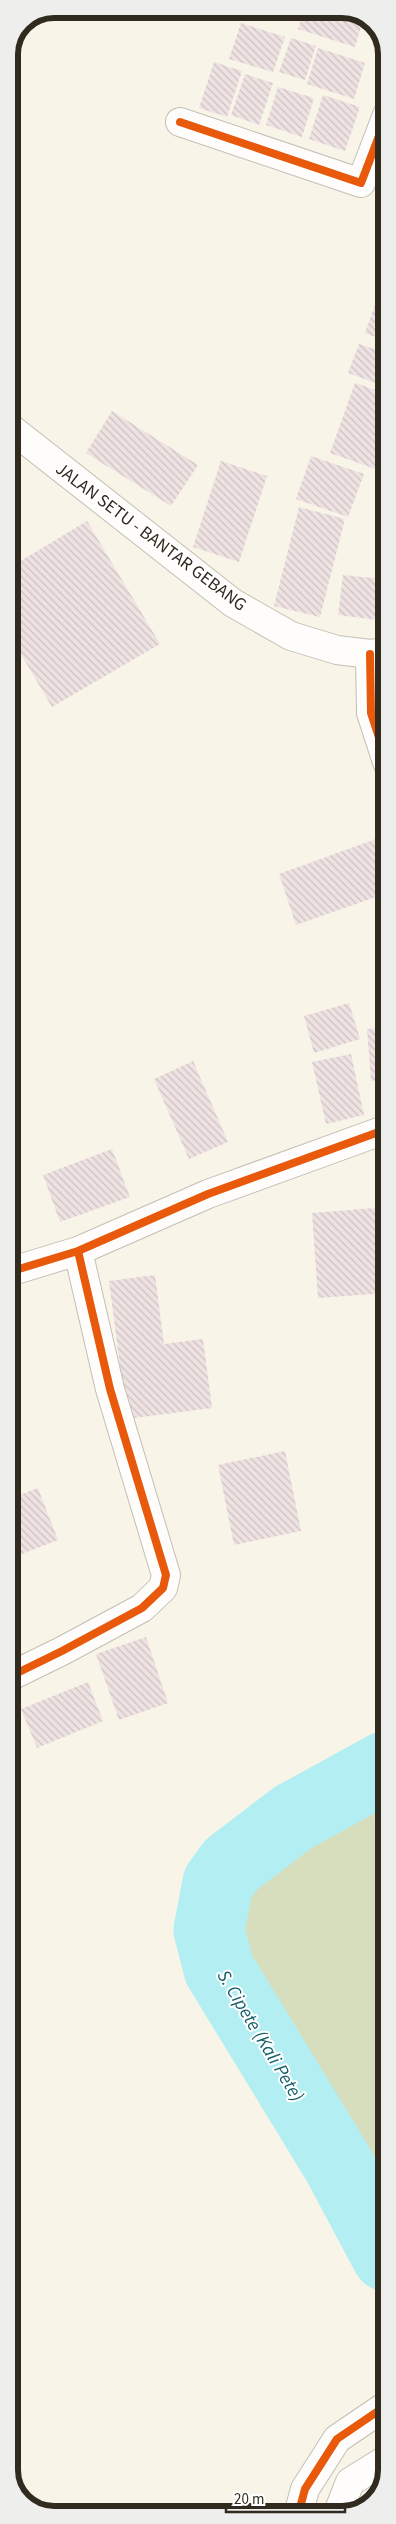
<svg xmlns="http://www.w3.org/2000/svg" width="396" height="2524" viewBox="0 0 396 2524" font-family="'Source Sans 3',sans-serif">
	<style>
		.grass { fill: #d7debe }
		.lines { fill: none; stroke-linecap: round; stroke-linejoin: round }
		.river { stroke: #b2eef2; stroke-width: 71 }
		.building { fill: url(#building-back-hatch) }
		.minor-casing { stroke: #c3bfb3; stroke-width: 30 }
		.secondary-casing { stroke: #c3bfb3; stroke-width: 30 }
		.minor { stroke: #fefdfc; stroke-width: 28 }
		.secondary { stroke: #fefdfc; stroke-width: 28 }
		.cycleway-casing { stroke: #fff; stroke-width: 11 }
		.cycleway { stroke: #e8590c; stroke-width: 8 }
		.labels { text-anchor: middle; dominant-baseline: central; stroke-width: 4; stroke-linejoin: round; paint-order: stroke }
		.street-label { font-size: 18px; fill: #302b1e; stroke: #fff }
		.water-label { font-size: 19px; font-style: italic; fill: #165f68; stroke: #fff }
		.rim { fill: none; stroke: #302b1e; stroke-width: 6 }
	</style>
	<defs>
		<pattern id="building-back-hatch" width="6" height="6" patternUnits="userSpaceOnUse" patternTransform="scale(1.25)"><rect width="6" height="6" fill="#efe2e2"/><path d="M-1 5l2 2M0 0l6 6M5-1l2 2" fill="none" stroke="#cdc2c1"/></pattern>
	</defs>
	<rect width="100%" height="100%" fill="#f8f4e8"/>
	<path class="grass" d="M 387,1796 L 387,2207 L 240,1954 L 237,1910 L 254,1878 Z"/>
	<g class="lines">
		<path class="river" d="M 387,1766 L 294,1817 L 231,1865 L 218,1883 L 209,1930 L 219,1969 L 338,2164 L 387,2256"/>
	</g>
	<path class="building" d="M 305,9 L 348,9 L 364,17 L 355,47 L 298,29 Z
		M 241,23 L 285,37 L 273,72 L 229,59 Z
		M 291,38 L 316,46 L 305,80 L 279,72 Z
		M 318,48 L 365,63 L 354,99 L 307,84 Z
		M 214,62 L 242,71 L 227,117 L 199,108 Z
		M 245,74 L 273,83 L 259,125 L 231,115 Z
		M 278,87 L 314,98 L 302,137 L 266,125 Z
		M 323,95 L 360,107 L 345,151 L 309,139 Z
		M 381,288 L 387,290 L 387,341 L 365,333 Z
		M 359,344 L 387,353 L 387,387 L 348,373 Z
		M 355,383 L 387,394 L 387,473 L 330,453 Z
		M 112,411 L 198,465 L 171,506 L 86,453 Z
		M 311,456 L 364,474 L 348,517 L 296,499 Z
		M 221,461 L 267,476 L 239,562 L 193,547 Z
		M 299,507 L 345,519 L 320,617 L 274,606 Z
		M 87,521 L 160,644 L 52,707 L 9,634 L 9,568 Z
		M 343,575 L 383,579 L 378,620 L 338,615 Z
		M 387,835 L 387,893 L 296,925 L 279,874 Z
		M 349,1003 L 360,1039 L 314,1053 L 304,1016 Z
		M 387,1028 L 387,1080 L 371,1081 L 367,1029 Z
		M 351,1054 L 364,1115 L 326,1124 L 312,1062 Z
		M 193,1061 L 228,1142 L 189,1159 L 154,1079 Z
		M 112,1149 L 130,1197 L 60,1222 L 43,1175 Z
		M 387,1207 L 387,1293 L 318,1298 L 312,1213 Z
		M 155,1275 L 164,1344 L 203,1339 L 212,1408 L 127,1419 L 109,1281 Z
		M 387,1310 L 387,1358 L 381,1359 L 375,1311 Z
		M 285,1451 L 301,1531 L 234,1545 L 218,1465 Z
		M 38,1488 L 58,1540 L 9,1559 L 9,1499 Z
		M 146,1637 L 168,1703 L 119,1720 L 96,1654 Z
		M 88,1682 L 103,1721 L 37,1748 L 21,1709 Z"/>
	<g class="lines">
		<defs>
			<path id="minor" d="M 180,122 L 361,183 L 387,115
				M 370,654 L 371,713 L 387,762
				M 9,1272 L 78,1251 L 208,1194 L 387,1129
				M 9,1677 L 62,1651 L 142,1608 L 163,1588 L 166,1575 L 110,1389 L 78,1251
				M 298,2515 L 305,2489 L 337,2439 L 387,2405
				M 337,2515 L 350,2482 L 387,2459"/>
			<path id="secondary" d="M 9,427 L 233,603 L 291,636 L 337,650 L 370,654 L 387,652"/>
		</defs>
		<use href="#minor" class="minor-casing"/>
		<use href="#secondary" class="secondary-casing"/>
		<use href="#minor" class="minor"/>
		<use href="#secondary" class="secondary"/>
		<defs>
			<path id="cycleway" d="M 180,122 L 361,183 L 387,115
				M 370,654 L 371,713 L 387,762
				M 9,1272 L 78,1251 L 208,1194 L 387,1129
				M 9,1677 L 62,1651 L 142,1608 L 163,1588 L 166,1575 L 110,1389 L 78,1251
				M 298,2515 L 305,2489 L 337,2439 L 387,2405"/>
		</defs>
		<use href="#cycleway" class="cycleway-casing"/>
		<use href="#cycleway" class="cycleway"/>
	</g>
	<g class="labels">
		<g class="street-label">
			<text transform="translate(151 537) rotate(37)">JALAN SETU - BANTAR GEBANG</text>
		</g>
		<g class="water-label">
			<text transform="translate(260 2036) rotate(59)">S. Cipete (Kali Pete)</text>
		</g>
	</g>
	<path d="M0 0H396V2524H0ZM54 18H342A36 36 0 0 1 378 54V2470A36 36 0 0 1 342 2506H54A36 36 0 0 1 18 2470V54A36 36 0 0 1 54 18Z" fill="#eeeeed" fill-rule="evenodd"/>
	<path class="rim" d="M54 18H342A36 36 0 0 1 378 54V2470A36 36 0 0 1 342 2506H54A36 36 0 0 1 18 2470V54A36 36 0 0 1 54 18Z"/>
	<path d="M226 2504v8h119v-8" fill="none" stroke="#302b1e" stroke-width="2.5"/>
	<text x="234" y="2504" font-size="15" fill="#302b1e" stroke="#ffffff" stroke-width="4" paint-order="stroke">20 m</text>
</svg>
